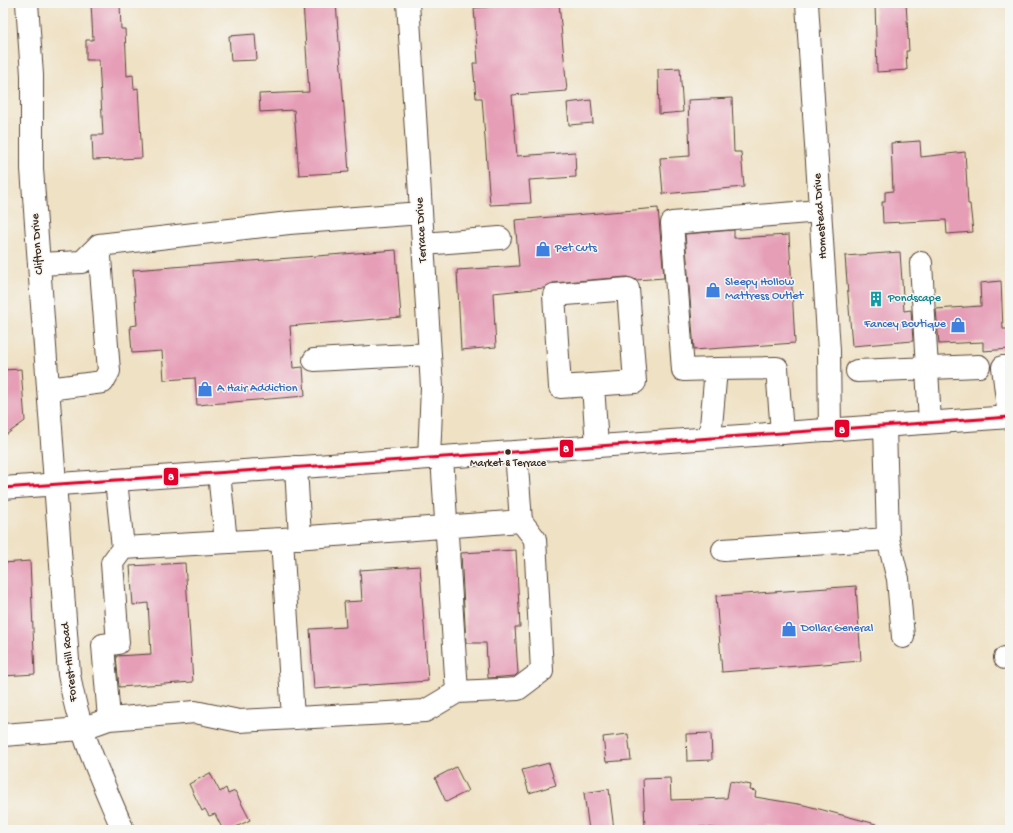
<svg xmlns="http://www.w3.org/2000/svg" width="1013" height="833" viewBox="0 0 1013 833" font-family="'Gochi Hand',sans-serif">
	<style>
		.building { fill: #e69eb7 }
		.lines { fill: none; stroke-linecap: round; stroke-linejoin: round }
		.minor-casing { stroke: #564537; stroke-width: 24 }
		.major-casing { stroke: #564537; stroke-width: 24 }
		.minor { stroke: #fff; stroke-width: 22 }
		.major { stroke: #fff; stroke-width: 22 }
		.bus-1-casing { stroke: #f6f6f2; stroke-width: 6 }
		.bus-1 { stroke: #e4002b; stroke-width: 3 }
		.bus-dot { fill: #3b2a1e; stroke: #f6f6f2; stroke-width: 1.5 }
		.labels { text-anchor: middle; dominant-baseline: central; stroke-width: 3; stroke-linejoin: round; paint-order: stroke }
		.bus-label { font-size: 11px; fill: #3b2a1e; stroke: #f6f6f2 }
		.street-label { font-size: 12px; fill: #3b2a1e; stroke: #f6f6f2 }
		.shop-label { font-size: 12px; fill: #366cbe; stroke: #f6f6f2; text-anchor: start }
		.culture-label { font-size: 12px; fill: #0d838f; stroke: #f6f6f2; text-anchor: start }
		.line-badge { stroke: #f6f6f2; stroke-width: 1.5 }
		.badge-label { font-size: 11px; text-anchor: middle; font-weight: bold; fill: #fff }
	</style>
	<rect width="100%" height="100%" fill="#f6f6f2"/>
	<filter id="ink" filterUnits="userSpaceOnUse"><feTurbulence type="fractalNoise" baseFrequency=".025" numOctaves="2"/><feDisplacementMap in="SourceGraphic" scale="8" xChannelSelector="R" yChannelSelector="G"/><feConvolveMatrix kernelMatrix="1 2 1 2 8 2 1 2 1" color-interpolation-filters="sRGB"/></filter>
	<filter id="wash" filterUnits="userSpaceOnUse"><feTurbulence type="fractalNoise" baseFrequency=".012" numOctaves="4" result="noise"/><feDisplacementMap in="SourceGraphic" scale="16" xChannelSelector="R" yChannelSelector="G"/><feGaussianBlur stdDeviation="0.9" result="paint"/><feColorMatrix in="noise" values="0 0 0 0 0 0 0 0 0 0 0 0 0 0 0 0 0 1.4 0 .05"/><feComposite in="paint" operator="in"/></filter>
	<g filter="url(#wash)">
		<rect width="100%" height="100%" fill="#efe1c4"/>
		<g id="blocks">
			<path class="building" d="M 91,3 L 120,3 L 121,29 L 125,29 L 127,76 L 133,75 L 134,89 L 138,88 L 142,158 L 93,160 L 92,135 L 103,135 L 99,60 L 86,60 L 86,40 L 93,40 Z
				M 303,3 L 336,3 L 349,172 L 299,175 L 294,110 L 260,112 L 259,94 L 309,92 Z
				M 541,3 L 559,3 L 567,91 L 512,95 L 517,156 L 575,152 L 576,177 L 529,180 L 531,203 L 490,205 L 482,98 L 476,98 L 473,63 L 478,63 L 474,8 Z
				M 875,3 L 906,3 L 909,51 L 906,51 L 907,70 L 877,72 Z
				M 255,34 L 257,60 L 231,61 L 229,36 Z
				M 680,68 L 683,112 L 659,114 L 658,69 Z
				M 732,98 L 734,152 L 741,152 L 744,187 L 663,194 L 660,158 L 690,156 L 688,100 Z
				M 591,100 L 593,123 L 569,125 L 567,103 Z
				M 920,141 L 921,157 L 965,152 L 968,204 L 970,204 L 973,232 L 947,234 L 946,220 L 883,223 L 882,202 L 885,202 L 885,192 L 893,191 L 891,143 Z
				M 658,208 L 664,278 L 636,280 L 627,277 L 553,283 L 544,288 L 493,293 L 496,347 L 461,350 L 457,270 L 519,266 L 515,220 Z
				M 734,230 L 734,238 L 789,235 L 795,343 L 694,350 L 685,234 Z
				M 396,250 L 401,317 L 290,326 L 293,368 L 303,367 L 305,396 L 197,405 L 195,378 L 164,380 L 162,351 L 132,353 L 130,326 L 137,325 L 133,270 Z
				M 900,252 L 904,311 L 911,310 L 913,341 L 852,346 L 845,256 Z
				M 1001,281 L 1003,329 L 1010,329 L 1010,349 L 983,351 L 983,342 L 939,344 L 936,309 L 981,306 L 980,283 Z
				M 21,369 L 25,421 L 3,437 L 3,370 Z
				M 516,550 L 520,627 L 515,627 L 518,673 L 515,676 L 488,678 L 486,643 L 466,643 L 461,553 Z
				M 30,561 L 35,674 L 3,676 L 3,563 Z
				M 185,563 L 193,682 L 119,687 L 116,656 L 151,654 L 148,603 L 133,605 L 130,566 Z
				M 420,566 L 428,681 L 314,689 L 310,629 L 346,627 L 344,602 L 362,601 L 360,570 Z
				M 856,586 L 861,661 L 722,672 L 716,596 Z
				M 711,733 L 712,760 L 687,761 L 686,734 Z
				M 628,734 L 631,760 L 606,762 L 603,737 Z
				M 549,763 L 556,785 L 529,793 L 522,770 Z
				M 456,767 L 468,791 L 446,802 L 435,778 Z
				M 210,773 L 220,792 L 226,788 L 228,794 L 235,791 L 250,820 L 230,830 L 223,830 L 215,814 L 209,816 L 205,809 L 202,811 L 189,784 Z
				M 670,778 L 671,800 L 727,798 L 730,781 L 751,785 L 750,790 L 756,791 L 755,797 L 804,805 L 876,824 L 875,830 L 799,830 L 764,825 L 764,830 L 728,830 L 704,827 L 645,828 L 643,779 Z
				M 609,789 L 614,830 L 589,830 L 584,793 Z"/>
		</g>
	</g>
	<g filter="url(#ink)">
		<use href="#blocks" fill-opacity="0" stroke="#564537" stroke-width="1"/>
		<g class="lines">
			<defs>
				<path id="minor" d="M 27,3 L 32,75 L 32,169 L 69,674 C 78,731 101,778 123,830
					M 408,3 L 432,387 L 429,458
					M 807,3 L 829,351 L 830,430
					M 423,244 L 500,238
					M 921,263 L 930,422
					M 39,264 L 82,262 L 99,245 L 289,223 L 421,213
					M 628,289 L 635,382 L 560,387 L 554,295 Z
					M 314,360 L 430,354
					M 716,369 L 683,370 L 672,223 L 820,211
					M 857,371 L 979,366
					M 593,385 L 597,446
					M 48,389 L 103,382 L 109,371 L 99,245
					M 1009,417 L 1003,367 L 1010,367
					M 710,438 L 716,369 L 777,368 L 782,433
					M 442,457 L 457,692
					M 296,467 L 300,538
					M 219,473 L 226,542
					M 116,480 L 123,548 L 282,539 L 521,521 L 516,452
					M 282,539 L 293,718
					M 888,539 L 898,579 L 903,637
					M 723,550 L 888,539 L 885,426
					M 1005,658 L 1010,658
					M 109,719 L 103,645 L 118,643 L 112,563 L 123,548
					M 3,735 L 81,729 L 109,719 L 195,712 L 239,721 L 425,711 L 457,692 L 518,689 L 542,671 L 535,539 L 521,521"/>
				<path id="major" d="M 3,488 L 1010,417"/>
			</defs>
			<use href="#minor" class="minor-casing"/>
			<use href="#major" class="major-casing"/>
			<use href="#minor" class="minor"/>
			<use href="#major" class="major"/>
			<defs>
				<path id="bus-1" d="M 3,488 L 1010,417"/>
			</defs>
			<use href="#bus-1" class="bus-1-casing"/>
			<use href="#bus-1" class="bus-1"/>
		</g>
	</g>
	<defs>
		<symbol id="shop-bare" viewBox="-9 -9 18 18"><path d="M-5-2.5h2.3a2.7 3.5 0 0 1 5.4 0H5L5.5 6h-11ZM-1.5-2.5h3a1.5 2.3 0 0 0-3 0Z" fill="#3f7fe0" stroke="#f6f6f2" stroke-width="2.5" paint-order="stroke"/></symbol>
		<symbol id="building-bare" viewBox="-9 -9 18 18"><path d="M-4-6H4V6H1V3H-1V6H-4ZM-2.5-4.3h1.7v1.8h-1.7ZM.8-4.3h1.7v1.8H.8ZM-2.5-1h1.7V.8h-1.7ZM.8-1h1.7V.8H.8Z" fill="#0f9aa8" stroke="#f6f6f2" stroke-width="2.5" paint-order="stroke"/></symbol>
	</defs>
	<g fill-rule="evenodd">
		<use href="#shop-bare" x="532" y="238" width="22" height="22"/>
		<use href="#shop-bare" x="702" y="279" width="22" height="22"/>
		<use href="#building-bare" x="865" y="288" width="22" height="22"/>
		<use href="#shop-bare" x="947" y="314" width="22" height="22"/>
		<use href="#shop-bare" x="194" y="378" width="22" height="22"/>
		<use href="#shop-bare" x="778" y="618" width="22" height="22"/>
	</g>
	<circle class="bus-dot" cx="508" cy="452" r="3.5"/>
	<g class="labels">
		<g class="bus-label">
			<text x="508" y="464">Market &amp; Terrace</text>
		</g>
		<g class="street-label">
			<text transform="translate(821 216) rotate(-94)">Homestead Drive</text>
			<text transform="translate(422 230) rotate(-93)">Terrace Drive</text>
			<text transform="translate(38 244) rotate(-94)">Clifton Drive</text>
			<text transform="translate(70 662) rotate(-96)">Forest-Hill Road</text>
		</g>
		<g class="shop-label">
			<text x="555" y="249">Pet Cuts</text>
			<text x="725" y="283">Sleepy Hollow<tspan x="725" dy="14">Mattress Outlet</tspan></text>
			<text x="946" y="325" text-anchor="end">Fancey Boutique</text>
			<text x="217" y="389">A Hair Addiction</text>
			<text x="801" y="629">Dollar General</text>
		</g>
		<g class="culture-label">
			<text x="888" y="299">Pondscape</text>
		</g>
	</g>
	<g class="line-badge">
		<rect x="834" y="419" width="16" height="19" rx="4" fill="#e4002b"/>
		<rect x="559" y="439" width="15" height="19" rx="4" fill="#e4002b"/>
		<rect x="163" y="467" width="16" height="19" rx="4" fill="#e4002b"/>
	</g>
	<g class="badge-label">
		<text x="842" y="433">8</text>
		<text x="566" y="452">8</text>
		<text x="171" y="480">8</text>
	</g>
	<rect width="1013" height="833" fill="none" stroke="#f6f6f2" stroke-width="16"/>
</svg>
